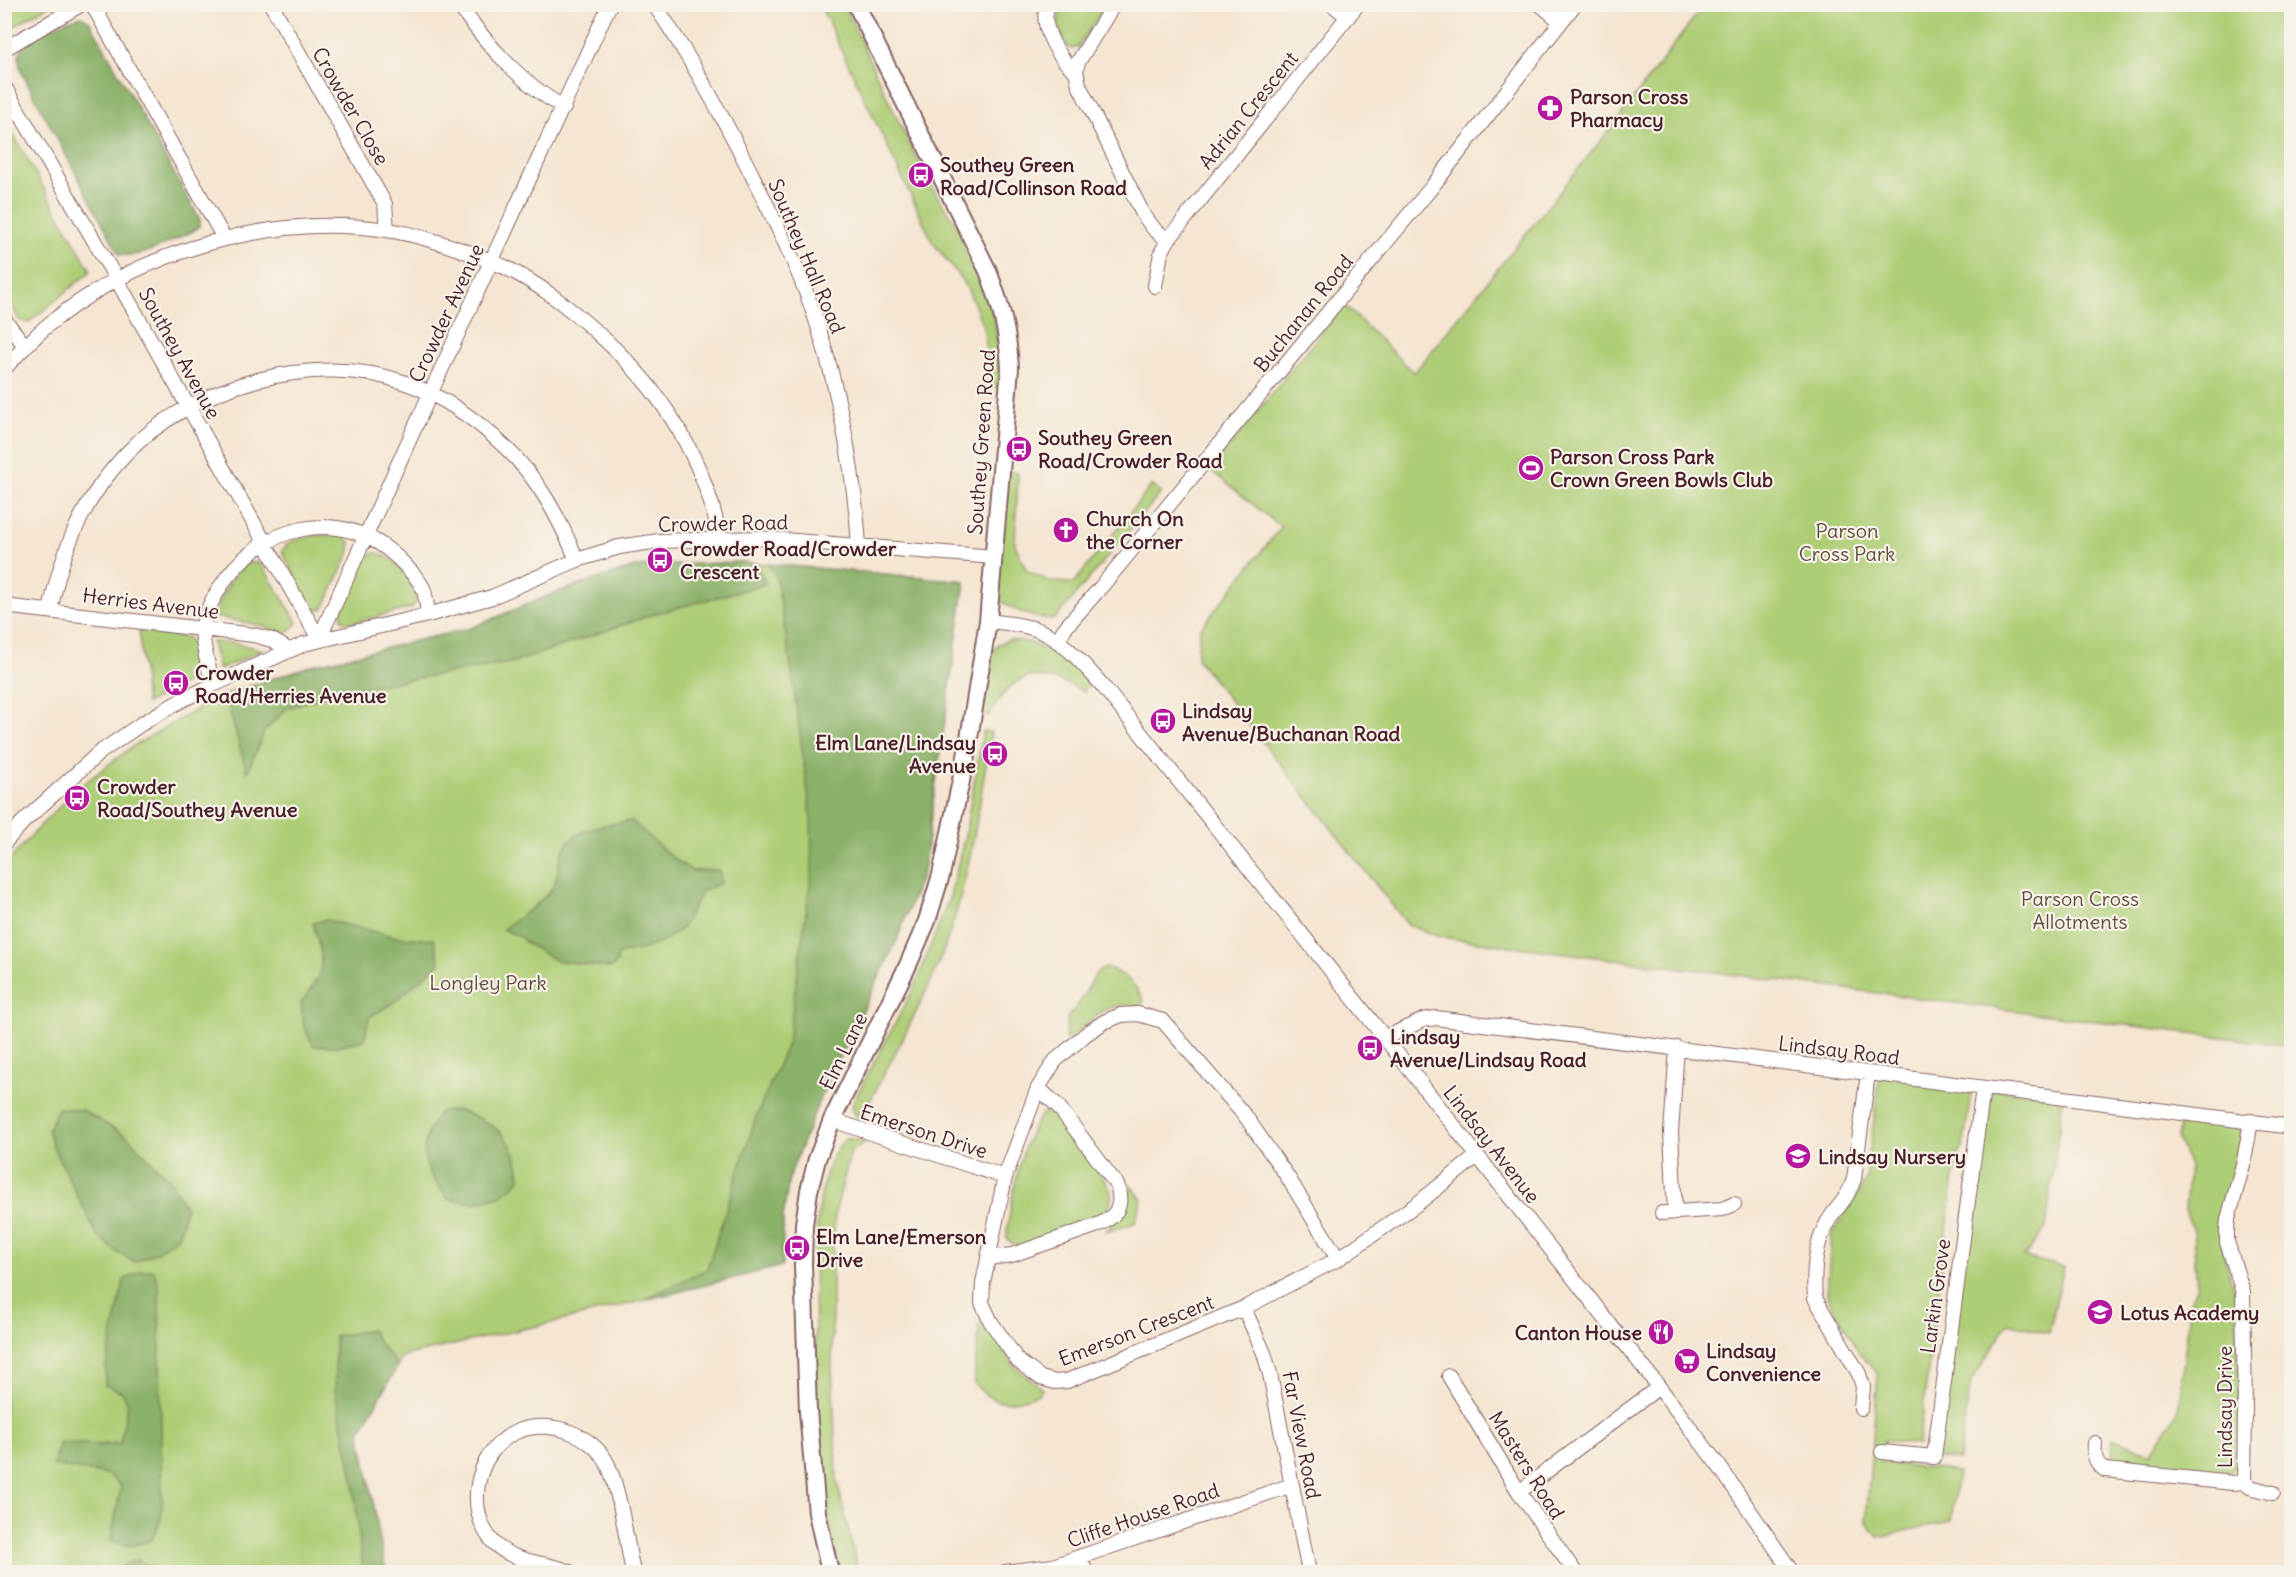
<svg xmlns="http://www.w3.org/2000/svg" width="2296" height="1577" viewBox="0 0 2296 1577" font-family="Delius,sans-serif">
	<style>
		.green { fill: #aece76; stroke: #7c7650; stroke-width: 1.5 }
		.forest { fill: #8ab167; stroke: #6a6849; stroke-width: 1.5 }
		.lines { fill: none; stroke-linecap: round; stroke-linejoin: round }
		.minor-casing { stroke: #866465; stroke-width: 16 }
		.tertiary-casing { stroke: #866465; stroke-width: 20 }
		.minor { stroke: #fff; stroke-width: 14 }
		.tertiary { stroke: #fff; stroke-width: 16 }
		.labels { text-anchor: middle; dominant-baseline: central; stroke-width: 4.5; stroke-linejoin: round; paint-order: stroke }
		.poi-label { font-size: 20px; font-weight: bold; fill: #4a1f2b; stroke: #f7f3e8; text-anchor: start }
		.street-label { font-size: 20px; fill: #4a1f2b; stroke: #f7f3e8 }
		.park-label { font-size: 20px; fill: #634b3e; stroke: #f7f3e8 }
	</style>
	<rect width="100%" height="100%" fill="#f7f3e8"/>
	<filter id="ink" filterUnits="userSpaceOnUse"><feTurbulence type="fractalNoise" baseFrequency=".0167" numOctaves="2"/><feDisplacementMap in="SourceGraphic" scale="12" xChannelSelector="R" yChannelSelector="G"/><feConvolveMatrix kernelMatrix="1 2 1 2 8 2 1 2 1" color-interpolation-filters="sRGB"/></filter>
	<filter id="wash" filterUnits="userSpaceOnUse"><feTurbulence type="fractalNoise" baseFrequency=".008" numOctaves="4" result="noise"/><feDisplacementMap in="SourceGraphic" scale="24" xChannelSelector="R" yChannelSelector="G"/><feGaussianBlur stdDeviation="1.35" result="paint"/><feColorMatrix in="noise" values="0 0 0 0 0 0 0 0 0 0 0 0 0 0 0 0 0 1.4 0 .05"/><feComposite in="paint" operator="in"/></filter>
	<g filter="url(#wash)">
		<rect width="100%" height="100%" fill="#f5e5d1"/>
		<path class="green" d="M 5,4 L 49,4 L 49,5 L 5,32 Z
			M 820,5 L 844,5 C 873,65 899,127 931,185 C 940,203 954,218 963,235 C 989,284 1001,333 1001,388 L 993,387 L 983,326 L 974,303 L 965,284 L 934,244 Z
			M 1064,5 L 1106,5 L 1078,47 L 1070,49 C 1059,36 1054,18 1064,5 Z
			M 1704,5 L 2291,5 L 2291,1046 L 1440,937 L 1408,925 L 1197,659 L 1200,629 L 1281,527 L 1210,470 L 1344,305 L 1414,373 L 1615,123 Z
			M 5,120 L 91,271 L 28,323 L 19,320 L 5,293 Z
			M 1003,470 L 1018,473 L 1015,545 L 1027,571 L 1051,582 L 1074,583 L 1152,485 L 1161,493 L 1055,619 C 1031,619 1008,608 990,593 Z
			M 319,535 L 343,536 L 350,542 L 350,551 L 324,608 L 317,610 L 310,605 L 282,551 C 289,538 304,538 319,535 Z
			M 375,553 C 396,555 414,583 416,602 L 412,608 L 351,623 L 342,620 L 341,613 L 366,557 Z
			M 256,562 L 261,564 L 298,623 L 287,633 L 278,633 L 263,626 L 216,617 C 215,604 234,572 246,564 C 249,563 253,563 256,562 Z
			M 742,562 L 965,581 L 923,871 L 896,942 L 818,1103 L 789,1177 L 783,1218 L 782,1266 L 564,1320 L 403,1356 L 360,1432 L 386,1572 L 5,1572 L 4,866 L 42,824 L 82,785 L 132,747 L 218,697 L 313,665 L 471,628 L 555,593 L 635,567 Z
			M 139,631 L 186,637 L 192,642 L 199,668 L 197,676 L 146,704 Z
			M 1009,640 L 1029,642 L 1083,667 L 1092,676 L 1084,692 C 1071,684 1040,673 1025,678 C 1009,683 996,703 989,716 L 983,715 L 990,656 L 998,644 Z
			M 212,642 L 234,643 L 263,650 L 219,670 Z
			M 983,731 L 991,732 C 981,794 973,856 955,916 C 934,988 894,1052 861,1119 L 852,1111 L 853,1102 L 915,986 L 950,896 L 965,835 Z
			M 1107,968 C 1124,973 1136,985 1144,1001 C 1135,1011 1127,1003 1117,1006 C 1099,1010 1083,1027 1069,1039 L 1065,1039 L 1068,1016 C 1083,1004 1087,985 1099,970 Z
			M 1880,1075 L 1972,1087 L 1963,1148 L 1957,1154 L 1918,1445 L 1884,1440 L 1881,1462 L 1958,1472 L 1951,1521 L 1878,1537 L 1866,1522 L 1878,1375 L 1859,1352 L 1827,1296 L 1831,1236 L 1866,1180 Z
			M 1992,1089 L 2063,1097 L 2046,1228 L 2024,1257 L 2064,1267 L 2049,1333 L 2008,1323 L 1971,1382 L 1959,1461 L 1934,1457 L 1973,1158 L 1982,1159 Z
			M 1044,1112 L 1049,1112 L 1057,1116 L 1108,1185 C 1115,1199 1110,1210 1098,1218 L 1022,1246 L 1014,1245 L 1007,1239 L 1007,1231 C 1012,1199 1021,1134 1044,1112 Z
			M 2180,1121 L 2242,1128 L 2239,1153 L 2221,1225 L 2223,1251 L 2236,1298 L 2241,1454 L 2235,1468 L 2225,1475 L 2113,1464 L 2112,1438 L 2151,1453 L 2178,1411 L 2191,1301 L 2197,1286 L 2193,1231 L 2185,1210 L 2189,1166 L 2177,1138 Z
			M 846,1139 L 857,1139 L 865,1144 L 851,1151 L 835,1213 L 832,1273 L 832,1369 L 837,1481 L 858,1572 L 840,1572 L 838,1567 C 830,1524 821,1481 818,1437 C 815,1411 816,1385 816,1359 C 814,1311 807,1170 846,1139 Z
			M 1118,1171 L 1142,1199 L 1135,1223 L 1105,1232 C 1128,1210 1129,1201 1118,1171 Z
			M 982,1322 L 986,1323 L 1014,1366 L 1042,1389 L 1039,1394 C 1011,1404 994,1408 974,1383 L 979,1325 Z"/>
		<path class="forest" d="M 82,16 L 90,22 L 200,220 L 200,225 L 195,230 C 176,239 138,261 119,254 L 23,75 C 21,70 18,62 19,56 C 21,39 67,19 82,16 Z
			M 742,562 L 757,564 L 766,584 L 654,614 L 515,662 L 335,692 L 287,708 L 264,732 L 247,773 L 227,701 L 218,697 L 313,665 L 471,628 L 555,593 L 635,567 Z
			M 768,564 L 965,581 L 923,871 L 896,942 L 818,1103 L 789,1177 L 783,1218 L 782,1266 L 644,1300 L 707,1269 L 755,1120 L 788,1041 L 812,870 L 811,817 L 792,674 L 776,576 Z
			M 632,821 L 668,854 L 692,871 L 719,870 L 721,883 L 702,891 L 682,928 L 662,942 L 643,949 L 618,954 L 617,962 L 611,968 L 555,960 L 526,943 L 520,937 L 503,929 C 520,916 540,905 553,887 C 558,880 557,869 560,860 C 568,827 603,824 632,821 Z
			M 326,920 L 396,937 L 434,939 L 440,963 L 392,1004 L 369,1017 L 364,1040 L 337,1046 L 314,1046 L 304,1027 L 301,1003 C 327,969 324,962 313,923 Z
			M 58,1108 L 82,1110 L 127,1136 L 171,1182 L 186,1208 L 179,1235 L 157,1252 L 134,1262 L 118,1253 L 97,1235 L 53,1147 L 48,1130 Z
			M 456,1110 C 493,1121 518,1138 520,1180 L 501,1196 L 473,1203 L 448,1199 C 422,1167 415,1149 439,1112 Z
			M 154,1270 L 159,1289 L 162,1508 L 160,1522 L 152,1539 C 140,1545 123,1549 111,1540 L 121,1486 L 109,1475 L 53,1465 L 60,1442 L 97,1445 L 120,1443 L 128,1403 L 122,1392 L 105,1385 L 106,1366 L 124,1280 L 141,1271 Z
			M 371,1330 L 381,1346 L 398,1366 L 360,1432 L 386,1572 L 363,1572 L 353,1478 L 335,1391 L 335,1336 Z
			M 138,1560 L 152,1567 L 155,1572 L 113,1572 L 126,1564 Z"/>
	</g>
	<g filter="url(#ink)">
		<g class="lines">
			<defs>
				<path id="minor" d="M 92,4 L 224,238
					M 271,4 L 385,204 L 387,230
					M 458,4 C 488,46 520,82 564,108
					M 654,4 C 691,58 720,111 749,169 C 774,219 800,270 817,323 C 840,396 854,469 859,545
					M 1049,4 C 1037,22 1059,61 1076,71
					M 1114,4 L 1078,62 L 1076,71 L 1079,85 L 1143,214 L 1154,229 L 1168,240
					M 1332,4 L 1348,17
					M 1540,4 L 1561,22
					M 4,49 L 82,4
					M 4,86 L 117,280 L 319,639
					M 1155,286 L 1161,253 L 1168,240 L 1358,4
					M 4,319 L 25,346
					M 4,369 C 20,352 35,335 53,321 C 142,250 274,213 387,230 C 422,235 458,248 491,261 C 533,278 570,308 603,338 C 663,392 704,459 720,538
					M 4,606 L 254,635 L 272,640 L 289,650
					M 50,611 C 62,551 82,500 126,454 C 191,385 315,350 406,383 C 442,396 477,420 505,447 C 539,479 559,518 577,560
					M 988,621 C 1004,623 1023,624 1038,630 C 1064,640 1084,665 1102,685 L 1385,1038 L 1659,1387 L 1719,1466 L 1792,1572
					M 319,639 L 430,394 L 610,4
					M 1057,641 L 1065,628 L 1101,587 L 1431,188 L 1575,4
					M 213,685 C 210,670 200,641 203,626 C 205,613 212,600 219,589 C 258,524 343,504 399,559 C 407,567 418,578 423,588 C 426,595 427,606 428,615
					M 4,843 L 24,821 L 99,753 L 141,724 L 180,701 L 213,685 L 304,644 L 428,615 L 492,597 L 577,560 L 619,547 L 659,541 L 759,538 L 994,557
					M 1385,1038 L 1423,1020 L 1436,1018 L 2292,1127
					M 832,1120 L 1005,1177
					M 1662,1213 L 1723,1209 L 1734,1204
					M 1675,1213 L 1671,1132 L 1677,1048
					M 988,1258 L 1012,1255 L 1095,1226 C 1116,1218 1124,1207 1117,1185 L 1058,1106 L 1038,1088
					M 1338,1259 L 1287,1176 L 1246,1117 L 1163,1021 L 1138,1014 L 1121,1015 L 1104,1022 L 1086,1034 L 1055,1061 L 1038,1088 L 1005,1177 L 983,1283 L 982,1303 L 991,1322 L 1018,1361 L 1041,1378 L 1055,1382 L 1067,1381 L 1244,1308 L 1338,1259 L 1417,1204 L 1477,1156
					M 1244,1308 L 1264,1353 L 1270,1374 L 1309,1572
					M 1449,1376 L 1519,1492 L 1575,1572
					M 1861,1408 L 1863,1387 L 1859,1374 L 1815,1298 C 1813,1274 1815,1244 1827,1223 C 1837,1206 1848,1199 1854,1179 L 1868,1073
					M 2095,1443 C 2094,1455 2094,1462 2105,1470 L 2233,1483 L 2244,1482 L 2250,1487 L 2273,1493
					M 1882,1452 L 1934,1457 L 1983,1088
					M 2244,1482 L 2245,1411 L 2243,1292 L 2227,1242 L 2227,1230 L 2228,1219 L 2244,1161 L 2251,1121
					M 1519,1492 L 1659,1387
					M 1081,1556 L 1085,1572
					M 570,1572 C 546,1562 513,1563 494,1543 C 464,1511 475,1453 514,1433 C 546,1417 593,1433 608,1465 C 621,1495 626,1540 633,1572
					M 1005,1572 L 1053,1566 L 1292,1485"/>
				<path id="tertiary" d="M 830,1572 L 817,1513 L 808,1411 L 803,1265 L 804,1224 L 809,1191 L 817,1159 L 832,1120 L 908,965 L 927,921 L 941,875 L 966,757 L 988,621 L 1010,368 C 1008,332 1001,305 988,271 L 856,4"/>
			</defs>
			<use href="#minor" class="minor-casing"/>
			<use href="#tertiary" class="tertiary-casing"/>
			<use href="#minor" class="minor"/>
			<use href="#tertiary" class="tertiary"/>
		</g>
	</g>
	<defs>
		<symbol id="pharmacy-disc" viewBox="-11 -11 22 22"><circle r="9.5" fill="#b5179e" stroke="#f7f3e8"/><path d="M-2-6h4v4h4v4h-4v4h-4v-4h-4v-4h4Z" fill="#fff"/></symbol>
		<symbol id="bus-disc" viewBox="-11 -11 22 22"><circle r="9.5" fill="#b5179e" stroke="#f7f3e8"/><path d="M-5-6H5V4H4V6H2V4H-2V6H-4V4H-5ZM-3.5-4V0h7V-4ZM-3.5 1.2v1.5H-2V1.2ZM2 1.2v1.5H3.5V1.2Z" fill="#fff"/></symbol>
		<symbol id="stadium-disc" viewBox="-11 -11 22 22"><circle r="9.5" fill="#b5179e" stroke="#f7f3e8"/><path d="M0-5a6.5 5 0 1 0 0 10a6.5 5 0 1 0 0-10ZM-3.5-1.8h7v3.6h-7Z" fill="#fff"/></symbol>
		<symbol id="church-disc" viewBox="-11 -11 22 22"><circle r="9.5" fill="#b5179e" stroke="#f7f3e8"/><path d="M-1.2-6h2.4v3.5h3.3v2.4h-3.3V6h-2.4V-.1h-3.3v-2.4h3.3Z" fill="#fff"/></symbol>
		<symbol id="school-disc" viewBox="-11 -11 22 22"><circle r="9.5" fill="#b5179e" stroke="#f7f3e8"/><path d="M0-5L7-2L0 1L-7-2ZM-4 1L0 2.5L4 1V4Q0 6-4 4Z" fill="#fff"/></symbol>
		<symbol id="restaurant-disc" viewBox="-11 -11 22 22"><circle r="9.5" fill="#b5179e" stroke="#f7f3e8"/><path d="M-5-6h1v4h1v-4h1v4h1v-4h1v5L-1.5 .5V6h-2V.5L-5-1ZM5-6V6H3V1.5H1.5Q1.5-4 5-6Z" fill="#fff"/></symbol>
		<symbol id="supermarket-disc" viewBox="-11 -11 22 22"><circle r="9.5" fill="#b5179e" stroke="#f7f3e8"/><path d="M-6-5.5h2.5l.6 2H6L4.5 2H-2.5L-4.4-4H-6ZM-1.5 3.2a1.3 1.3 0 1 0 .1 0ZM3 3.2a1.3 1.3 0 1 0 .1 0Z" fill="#fff"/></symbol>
	</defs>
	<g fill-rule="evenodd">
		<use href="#pharmacy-disc" x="1535" y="93" width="30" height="30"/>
		<use href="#bus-disc" x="906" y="160" width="30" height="30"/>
		<use href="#bus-disc" x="1004" y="434" width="30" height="30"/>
		<use href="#stadium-disc" x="1516" y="453" width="30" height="30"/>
		<use href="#church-disc" x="1051" y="515" width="30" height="30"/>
		<use href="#bus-disc" x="645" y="545" width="30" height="30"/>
		<use href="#bus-disc" x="161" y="668" width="30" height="30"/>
		<use href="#bus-disc" x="1148" y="706" width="30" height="30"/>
		<use href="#bus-disc" x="980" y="739" width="30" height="30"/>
		<use href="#bus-disc" x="62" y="783" width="30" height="30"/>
		<use href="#bus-disc" x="1355" y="1033" width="30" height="30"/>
		<use href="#school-disc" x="1783" y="1141" width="30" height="30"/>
		<use href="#bus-disc" x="782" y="1233" width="30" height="30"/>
		<use href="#school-disc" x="2085" y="1297" width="30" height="30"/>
		<use href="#restaurant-disc" x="1646" y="1317" width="30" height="30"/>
		<use href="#supermarket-disc" x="1672" y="1346" width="30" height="30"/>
	</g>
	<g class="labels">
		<g class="poi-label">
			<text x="1570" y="96">Parson Cross<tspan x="1570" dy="23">Pharmacy</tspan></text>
			<text x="940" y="164">Southey Green<tspan x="940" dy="23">Road/Collinson Road</tspan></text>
			<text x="1038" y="437">Southey Green<tspan x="1038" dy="23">Road/Crowder Road</tspan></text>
			<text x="1550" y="456">Parson Cross Park<tspan x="1550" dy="23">Crown Green Bowls Club</tspan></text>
			<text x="1086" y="518">Church On<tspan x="1086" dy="23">the Corner</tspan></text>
			<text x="680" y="548">Crowder Road/Crowder<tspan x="680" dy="23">Crescent</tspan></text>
			<text x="195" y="672">Crowder<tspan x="195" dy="23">Road/Herries Avenue</tspan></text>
			<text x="1182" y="710">Lindsay<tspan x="1182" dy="23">Avenue/Buchanan Road</tspan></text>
			<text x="976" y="742" text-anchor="end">Elm Lane/Lindsay<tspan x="976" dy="23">Avenue</tspan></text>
			<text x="97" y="786">Crowder<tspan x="97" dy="23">Road/Southey Avenue</tspan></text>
			<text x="1390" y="1036">Lindsay<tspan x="1390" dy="23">Avenue/Lindsay Road</tspan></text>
			<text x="1818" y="1156">Lindsay Nursery</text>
			<text x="816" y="1236">Elm Lane/Emerson<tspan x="816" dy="23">Drive</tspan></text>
			<text x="2120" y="1312">Lotus Academy</text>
			<text x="1642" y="1332" text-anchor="end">Canton House</text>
			<text x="1706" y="1350">Lindsay<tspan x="1706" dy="23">Convenience</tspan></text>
		</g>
		<g class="street-label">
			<text transform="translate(351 106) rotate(60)">Crowder Close</text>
			<text transform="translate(1248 110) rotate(-51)">Adrian Crescent</text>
			<text transform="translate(807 256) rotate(67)">Southey Hall Road</text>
			<text transform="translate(446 313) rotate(-65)">Crowder Avenue</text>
			<text transform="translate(1303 313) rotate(-51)">Buchanan Road</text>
			<text transform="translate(180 353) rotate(61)">Southey Avenue</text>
			<text transform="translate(981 442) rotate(-86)">Southey Green Road</text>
			<text transform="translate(723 523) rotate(-1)">Crowder Road</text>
			<text transform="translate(151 603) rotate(7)">Herries Avenue</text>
			<text transform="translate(1839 1050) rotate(7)">Lindsay Road</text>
			<text transform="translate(843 1051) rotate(-64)">Elm Lane</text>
			<text transform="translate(924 1131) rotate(18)">Emerson Drive</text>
			<text transform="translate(1492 1144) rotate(52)">Lindsay Avenue</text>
			<text transform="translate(1935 1296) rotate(-82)">Larkin Grove</text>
			<text transform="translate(1136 1330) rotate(-21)">Emerson Crescent</text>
			<text transform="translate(2224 1407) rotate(-90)">Lindsay Drive</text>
			<text transform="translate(1302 1435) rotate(79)">Far View Road</text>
			<text transform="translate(1527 1465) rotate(58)">Masters Road</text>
			<text transform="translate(1143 1515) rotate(-19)">Cliffe House Road</text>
		</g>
		<g class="park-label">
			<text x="1847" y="530">Parson<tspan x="1847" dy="23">Cross Park</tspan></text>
			<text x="2080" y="898">Parson Cross<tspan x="2080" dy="23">Allotments</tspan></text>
			<text x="488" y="982">Longley Park</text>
		</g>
	</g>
	<rect width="2296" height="1577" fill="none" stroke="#f7f3e8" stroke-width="24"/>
</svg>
